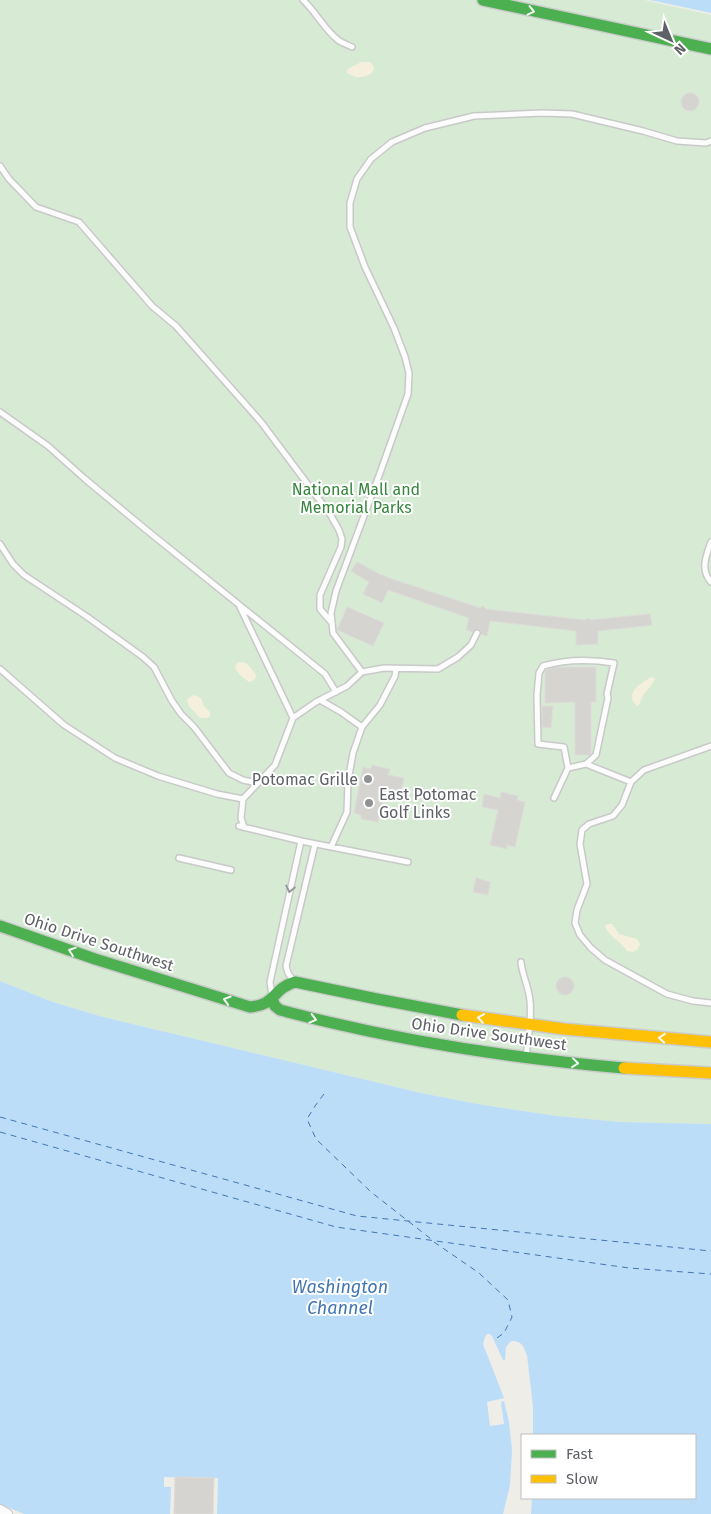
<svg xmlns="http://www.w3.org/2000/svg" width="711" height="1514" viewBox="0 0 711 1514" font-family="'Fira Sans',sans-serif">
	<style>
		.green { fill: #d6ead4 }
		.sand { fill: #f5f0de }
		.water { fill: #bcddf8; fill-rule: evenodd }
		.pier { fill: #eeede8 }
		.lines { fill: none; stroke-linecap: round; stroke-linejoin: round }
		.ferry { stroke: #4276b2; stroke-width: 1; stroke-dasharray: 6 5; stroke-linecap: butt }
		.building { fill: #d5d4d1; stroke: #dddcd8 }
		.lane-casing { stroke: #c9c9c9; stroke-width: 8 }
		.street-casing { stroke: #c9c9c9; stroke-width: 12 }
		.fast-casing { stroke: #cacbca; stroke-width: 14 }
		.slow-casing { stroke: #cacbca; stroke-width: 14 }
		.lane { stroke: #fcfcfc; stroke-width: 5 }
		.street { stroke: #fcfcfc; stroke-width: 10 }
		.fast { stroke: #4caf50; stroke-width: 11 }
		.slow { stroke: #ffc107; stroke-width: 11 }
		.oneway { stroke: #f6fbf6 }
		.oneway2 { stroke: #95979a }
		.poi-dot { fill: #909294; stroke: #fff; stroke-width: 2 }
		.labels { text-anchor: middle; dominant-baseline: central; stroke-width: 4; stroke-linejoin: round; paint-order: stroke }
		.park-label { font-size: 16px; fill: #35863c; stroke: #fff }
		.poi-label { font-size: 16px; fill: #5e6166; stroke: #fff; text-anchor: end }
		.street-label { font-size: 16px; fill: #5e6166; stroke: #fff }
		.water-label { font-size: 18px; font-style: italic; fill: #4276b2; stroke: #fff }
	</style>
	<rect width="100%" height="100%" fill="#eeede8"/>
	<path class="green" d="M 0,0 L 644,0 L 711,15 L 711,1124 L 620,1122 L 557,1116 L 483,1105 L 421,1093 L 103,1017 L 53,1002 L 0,981 Z"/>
	<path class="sand" d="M 362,62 L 370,62 L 373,65 L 374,70 C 367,79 356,79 347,73 L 347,70 L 353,66 Z
		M 240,662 L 246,663 L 255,673 L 256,677 L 253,681 L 249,682 L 240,675 L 235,668 L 236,664 Z
		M 651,677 L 655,678 C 652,688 641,693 640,704 L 637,706 C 623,692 641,684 651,677 Z
		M 194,695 C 200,697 203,699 203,705 L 210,712 L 210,716 L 208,718 L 200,718 L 189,706 L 187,700 L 190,697 Z
		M 608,924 L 612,924 L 619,934 L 637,939 L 640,944 L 638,949 L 633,952 L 627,951 C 621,941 609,937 605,926 Z"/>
	<path class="water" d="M 649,0 L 711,0 L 711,13 L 655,1 Z
		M 0,981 L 53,1002 L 103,1017 L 421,1093 L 483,1105 L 557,1116 L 620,1122 L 711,1124 L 711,1514 L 217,1514 L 218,1478 L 164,1477 L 164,1487 L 171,1487 L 170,1514 L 24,1514 L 0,1504 ZM 522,1435 L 695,1435 L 695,1498 L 522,1498 Z"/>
	<path class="pier" d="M 487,1334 L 490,1334 L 492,1336 L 503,1360 L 505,1360 L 506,1347 L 511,1341 L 515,1341 L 520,1343 L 523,1346 L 527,1355 L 533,1407 L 533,1435 L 522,1435 L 522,1498 L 532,1498 L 531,1514 L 503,1514 L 510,1485 L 512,1450 L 509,1422 L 504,1401 L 501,1402 L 504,1424 L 490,1426 L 487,1402 L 504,1398 L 483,1344 L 485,1337 Z"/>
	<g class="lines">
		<path class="ferry" d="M 324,1094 L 315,1106 L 307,1119 L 316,1139 L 371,1192 L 431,1239
			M 0,1117 L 357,1216 L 711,1251
			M 0,1132 L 336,1227 L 629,1268 L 711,1274
			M 434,1242 L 479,1273 L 508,1300 L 512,1317 L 504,1333 L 494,1340"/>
	</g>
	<path class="building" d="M681 102a9 9 0 1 1 18 0a9 9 0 1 1-18 0Z
		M 357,562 L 381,575 L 384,575 L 386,577 L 480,608 L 483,606 L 486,609 L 585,620 L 588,618 L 590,620 L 650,614 L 652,625 L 598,631 L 598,644 L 576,645 L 576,631 L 490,621 L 487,636 L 481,634 L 481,631 L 478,629 L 475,629 L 473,632 L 466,630 L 469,618 L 388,590 L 382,603 L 363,594 L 369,582 L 351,571 Z
		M 347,607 L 384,623 L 373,646 L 337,630 Z
		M 556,667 L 596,667 L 596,702 L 591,702 L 591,754 L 590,755 L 575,755 L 575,702 L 545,703 L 545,672 L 546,670 Z
		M 542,706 L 553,706 L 551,728 L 542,727 Z
		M 372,765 L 390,769 L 388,775 L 404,778 L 401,793 L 385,789 L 378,822 L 361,819 L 361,815 L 354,813 L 363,767 L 371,769 Z
		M 501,792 L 518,796 L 517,800 L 525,802 L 515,847 L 507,845 L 507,849 L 490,845 L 498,810 L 482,807 L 484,794 L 500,798 Z
		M 476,878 L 490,882 L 488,895 L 473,892 Z
		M556 986a9 9 0 1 1 18 0a9 9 0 1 1-18 0Z
		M 175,1477 L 214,1478 L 213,1514 L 174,1514 Z"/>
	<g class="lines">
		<defs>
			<path id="lane" d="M 303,0 C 316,12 324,29 338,40 C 342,43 348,45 352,47
				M 0,166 L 9,179 L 36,207 L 79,222 L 152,306 L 176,326 L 261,422 L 330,514 L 339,530 L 342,539 L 341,547 L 320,595 L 320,609 L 332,623
				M 0,412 L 48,446 L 85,479 L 144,528 L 325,674 L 336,692
				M 711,542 C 706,556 700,570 711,582
				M 0,544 L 13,564 L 24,575 L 86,616 L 143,657 L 154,667 L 172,701 L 181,714 L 194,727 L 229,773 L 243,780 L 257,783
				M 240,607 L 293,718
				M 0,669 L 64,725 L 115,758 L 158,776 L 217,794 L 243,799 L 275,765 L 293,718 L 316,702 L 347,686 L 362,672 L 384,668 L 438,669 L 458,657 L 471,645 L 477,633
				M 362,672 L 333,633 L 331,613 L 336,591 L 380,473 L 408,394 L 409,373 L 405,357 L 394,328 L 365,267 L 350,227 L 350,203 L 357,179 L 371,159 L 392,142 L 425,128 L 474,116 L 542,113 L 572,114 L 643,131 L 677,141 L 706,143 L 711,141
				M 320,700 L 341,712 L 362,727
				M 711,746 L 644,770 L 631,782 L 622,805 L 613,816 L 589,824 L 582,830 L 580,844 L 587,884 L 577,910 L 575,923 L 580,935 L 591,948 L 605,960 L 667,994 L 693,1001 L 711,1003
				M 586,764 L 631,782
				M 554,798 L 568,768 L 564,747 L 538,744 L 537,695 L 539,673 L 543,666 C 567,659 589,659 614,663 L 607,694 L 608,698 L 596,755 L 586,764 L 568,768
				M 243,799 L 241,818 L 244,827
				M 239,826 L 301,841 L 408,862
				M 331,847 L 347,812 L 348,781 L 353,753 L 362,727 L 380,705 L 395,676 L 396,669
				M 179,858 L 231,870
				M 521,962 C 522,975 529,987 530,1001 C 532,1019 528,1038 526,1057
				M 293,980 L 288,973 L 286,966 L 315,844
				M 272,995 L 270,982 L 301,841"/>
			<path id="street" d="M 0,1510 L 7,1514"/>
			<path id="fast" d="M 483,0 L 711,49
				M 0,926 L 95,959 L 250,1007 C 276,1005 272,989 295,982 L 377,999 L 462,1015
				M 272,999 L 275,1006 L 280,1010 C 393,1040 508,1058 624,1068"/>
			<path id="slow" d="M 462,1015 L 564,1029 L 711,1042
				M 624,1068 L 711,1073"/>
		</defs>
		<use href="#lane" class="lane-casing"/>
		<use href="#street" class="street-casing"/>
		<use href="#fast" class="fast-casing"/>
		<use href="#slow" class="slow-casing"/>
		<use href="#lane" class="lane"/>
		<use href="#street" class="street"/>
		<use href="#fast" class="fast"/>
		<use href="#slow" class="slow"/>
	</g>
	<defs><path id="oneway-chevron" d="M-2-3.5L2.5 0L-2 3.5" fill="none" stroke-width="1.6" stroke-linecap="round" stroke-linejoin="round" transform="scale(1.25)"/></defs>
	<g class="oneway">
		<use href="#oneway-chevron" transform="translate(531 11) rotate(13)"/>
		<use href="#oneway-chevron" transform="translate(72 951) rotate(-161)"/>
		<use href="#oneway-chevron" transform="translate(227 1000) rotate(-163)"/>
		<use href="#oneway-chevron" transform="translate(481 1018) rotate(-171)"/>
		<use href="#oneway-chevron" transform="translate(313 1019) rotate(15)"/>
		<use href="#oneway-chevron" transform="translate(662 1038) rotate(-175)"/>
		<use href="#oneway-chevron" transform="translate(575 1063) rotate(6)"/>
	</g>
	<use class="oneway2" href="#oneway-chevron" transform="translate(290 889) rotate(102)"/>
	<g class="poi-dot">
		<circle cx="368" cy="779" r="5"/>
		<circle cx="369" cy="803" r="5"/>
	</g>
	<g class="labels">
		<g class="park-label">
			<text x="356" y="489">National Mall and<tspan x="356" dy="18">Memorial Parks</tspan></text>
		</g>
		<g class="poi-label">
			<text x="358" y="779">Potomac Grille</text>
			<text x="379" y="794" text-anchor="start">East Potomac<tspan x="379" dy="18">Golf Links</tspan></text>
		</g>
		<g class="street-label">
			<text transform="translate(99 942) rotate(18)">Ohio Drive Southwest</text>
			<text transform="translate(489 1034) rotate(8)">Ohio Drive Southwest</text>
		</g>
		<g class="water-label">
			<text x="340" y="1287">Washington<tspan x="340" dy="21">Channel</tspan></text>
		</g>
	</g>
	<rect x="521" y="1434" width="175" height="65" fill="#ffffff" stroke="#bfc0c2"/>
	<rect x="531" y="1450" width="25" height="8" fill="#4caf50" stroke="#bfc0c2"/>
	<text x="566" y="1459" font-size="15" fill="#5e6166">Fast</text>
	<rect x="531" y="1475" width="25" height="8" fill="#ffc107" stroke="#bfc0c2"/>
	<text x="566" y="1484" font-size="15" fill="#5e6166">Slow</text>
	<g transform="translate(671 40) rotate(136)" stroke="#ffffff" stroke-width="4" paint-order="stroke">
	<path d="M0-4L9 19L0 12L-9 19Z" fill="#5e6166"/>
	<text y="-8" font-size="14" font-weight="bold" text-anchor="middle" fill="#5e6166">N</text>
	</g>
</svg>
